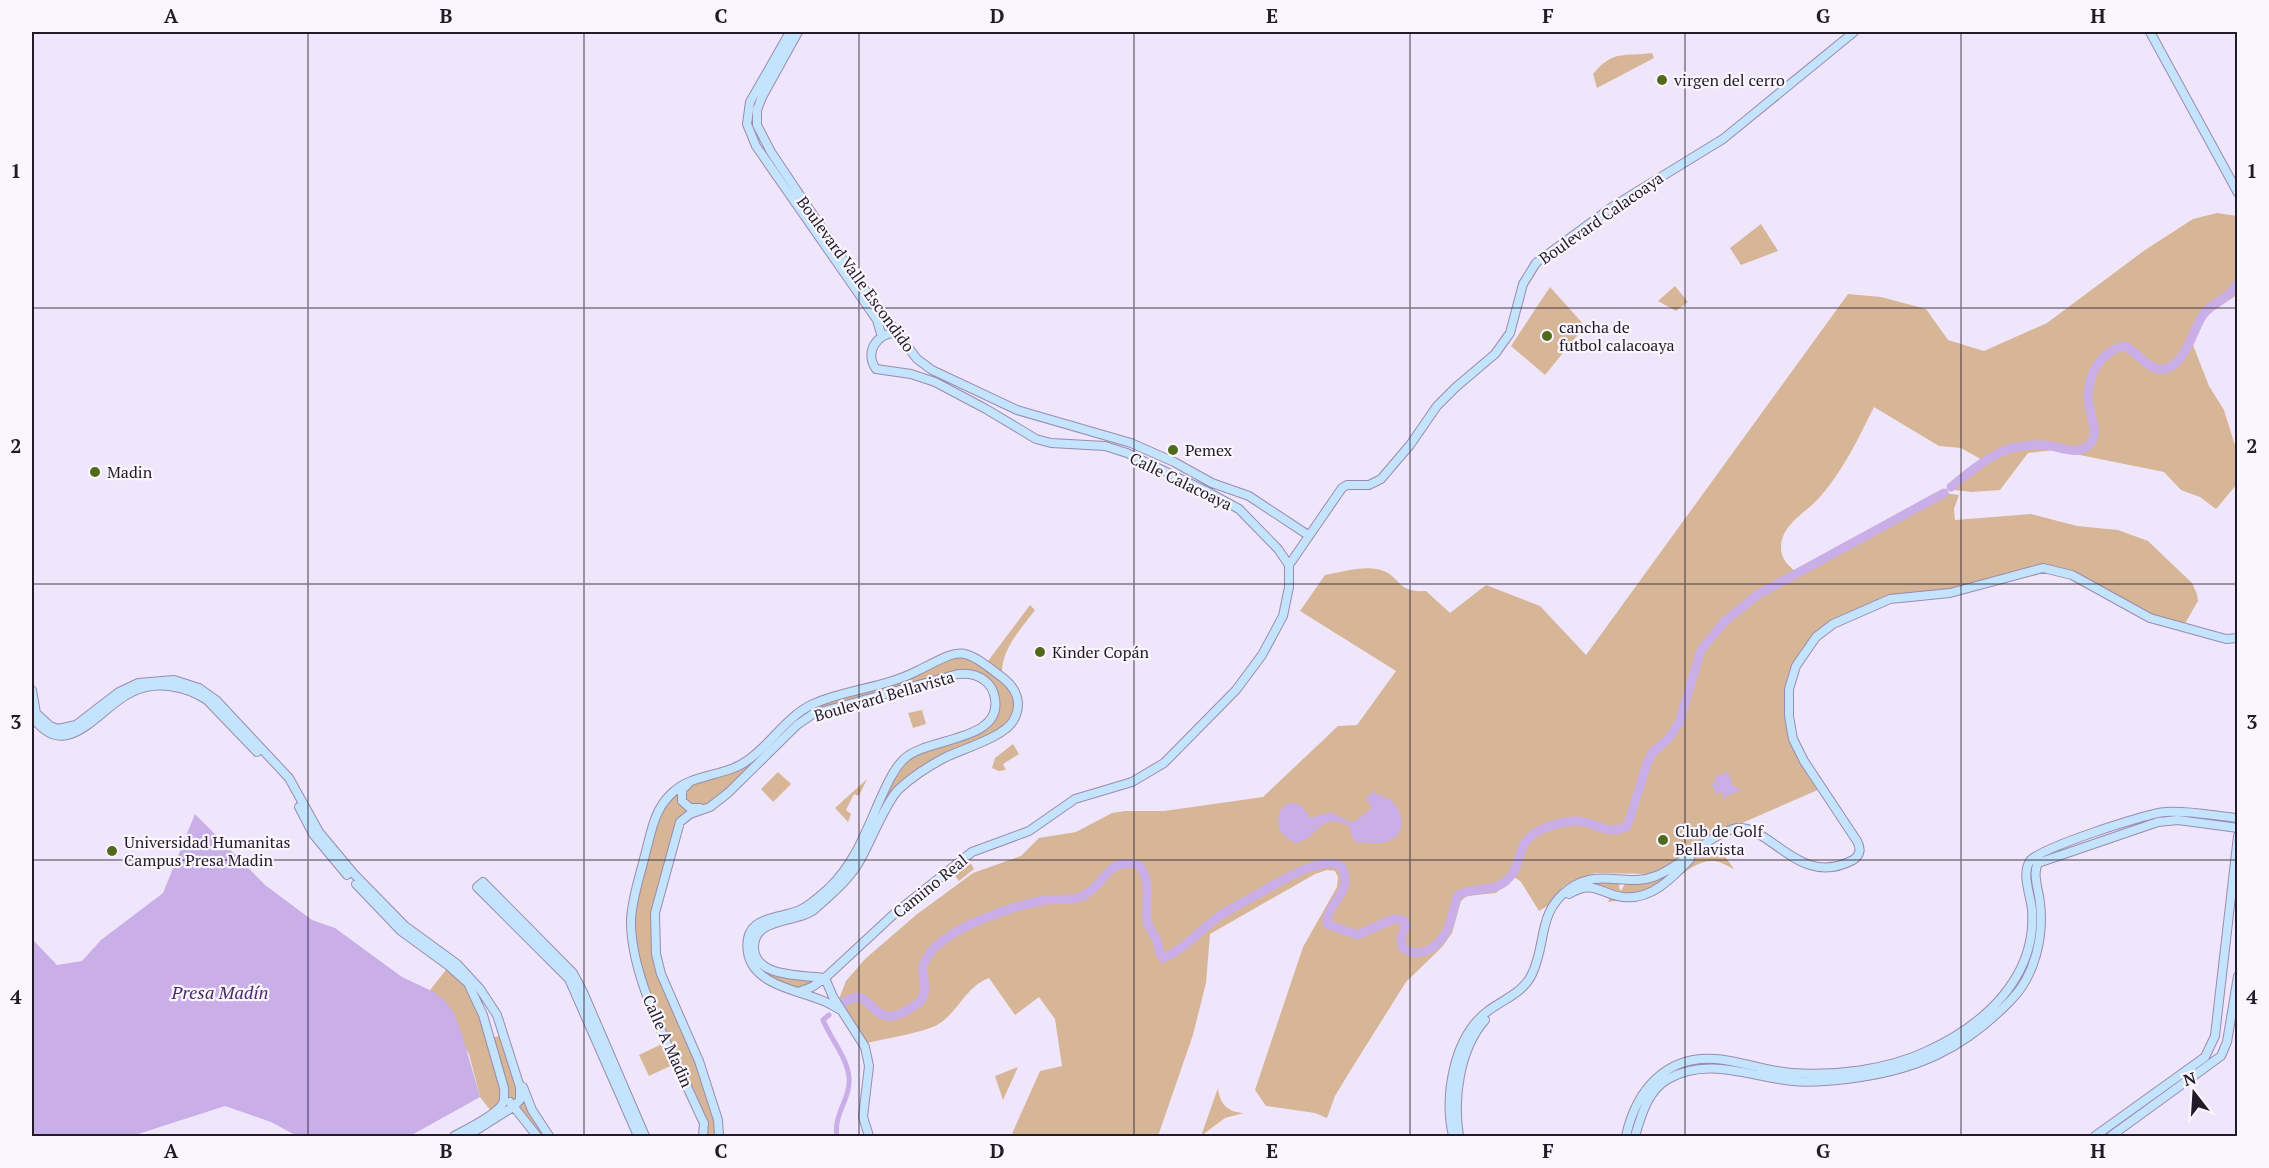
<svg xmlns="http://www.w3.org/2000/svg" width="2269" height="1168" viewBox="0 0 2269 1168" font-family="'PT Serif',serif">
	<style>
		.green { fill: #d6b697 }
		.water { fill: #c9aee7 }
		.lines { fill: none; stroke-linecap: round; stroke-linejoin: round }
		.canal { stroke: #c9aee7; stroke-width: 5 }
		.river { stroke: #c9aee7; stroke-width: 9 }
		.secondary-casing { stroke: #9a8bac; stroke-width: 10 }
		.secondary { stroke: #c4e4fd; stroke-width: 8 }
		.grid { fill: none; stroke: #211b28; stroke-width: 1.5; stroke-opacity: 0.55 }
		.poi-dot { fill: #50691b; stroke: #faf6fe; stroke-width: 2 }
		.labels { text-anchor: middle; dominant-baseline: central; stroke-width: 4.5; stroke-linejoin: round; paint-order: stroke }
		.poi-label { font-size: 16px; fill: #211b28; stroke: #faf6fe; text-anchor: start }
		.street-label { font-size: 16px; fill: #211b28; stroke: #faf6fe }
		.water-label { font-size: 18px; font-style: italic; fill: #4b286a; stroke: #faf6fe }
		.neatline { fill: none; stroke: #211b28; stroke-width: 2 }
		.grid-label { font-size: 20px; text-anchor: middle; font-weight: bold; fill: #211b28 }
	</style>
	<rect width="100%" height="100%" fill="#f0e6fc"/>
	<path class="green" d="M 1652,53 L 1654,58 L 1597,88 L 1593,74 C 1614,49 1624,57 1652,53 Z
		M 2217,213 L 2237,216 L 2237,295 L 2207,315 L 2195,333 L 2193,345 L 2209,386 L 2224,410 L 2237,452 L 2237,484 L 2216,509 L 2200,497 L 2181,490 L 2164,472 L 2055,450 L 2028,453 L 2000,490 L 1972,492 L 1946,489 L 1966,472 L 1984,461 L 1961,448 L 1939,446 L 1874,407 C 1858,439 1843,471 1819,498 C 1806,513 1781,524 1781,548 C 1781,559 1789,567 1798,573 L 1944,493 L 1959,495 L 1954,509 L 1955,520 L 2031,514 L 2077,526 L 2118,530 L 2148,541 L 2192,583 L 2197,594 L 2198,601 L 2183,627 L 2150,618 L 2053,569 L 1983,585 L 1901,597 L 1833,620 L 1820,628 L 1799,653 L 1788,675 L 1785,686 L 1786,714 L 1820,789 L 1733,827 L 1653,874 L 1595,873 L 1574,880 L 1563,887 L 1549,905 L 1539,911 L 1521,882 L 1516,878 L 1512,879 L 1496,893 L 1467,896 L 1461,901 L 1452,933 L 1442,947 L 1406,982 L 1347,1076 L 1335,1096 L 1327,1118 L 1315,1113 L 1266,1106 L 1255,1090 L 1303,947 L 1337,887 L 1338,877 L 1335,871 L 1327,870 L 1315,874 L 1210,934 L 1206,983 L 1193,1035 L 1158,1136 L 1011,1136 L 1040,1071 L 1062,1066 L 1055,1019 L 1039,997 L 1015,1015 L 989,978 C 965,987 958,1013 937,1025 C 922,1033 882,1039 864,1044 L 837,1004 L 846,981 L 865,959 L 916,915 L 973,873 L 1021,856 L 1039,838 L 1076,832 L 1112,813 L 1125,811 L 1164,811 L 1263,797 L 1338,726 L 1357,725 L 1396,671 L 1300,611 L 1325,575 C 1342,572 1364,565 1381,570 C 1401,576 1396,593 1426,591 L 1450,613 L 1486,585 L 1540,606 L 1586,655 L 1848,294 L 1881,297 L 1926,309 L 1948,340 L 1984,351 L 2047,323 L 2145,250 L 2193,219 Z
		M 1761,224 L 1778,251 L 1741,265 L 1730,248 Z
		M 1675,286 L 1688,302 L 1676,311 L 1658,301 Z
		M 1550,287 L 1585,326 L 1545,375 L 1511,346 Z
		M 1030,605 L 1035,610 C 1020,630 1000,651 1002,677 C 1016,689 1025,708 1011,724 C 1001,736 962,750 946,757 C 930,765 914,776 901,788 C 883,802 870,846 856,867 C 846,883 829,896 815,909 C 798,925 731,920 759,963 L 776,971 L 825,978 C 803,995 786,993 764,976 C 751,966 742,949 750,933 C 759,912 789,917 806,907 C 818,900 829,888 840,877 C 871,846 873,789 905,759 C 927,738 997,742 995,703 C 995,693 992,685 984,680 C 976,674 968,673 958,674 L 813,714 L 797,725 L 728,793 L 710,807 L 690,814 L 680,822 L 655,913 L 656,954 L 661,974 L 699,1061 L 718,1120 L 719,1136 L 703,1136 L 704,1123 L 677,1063 L 649,1076 L 639,1055 L 668,1041 C 650,1003 629,962 631,918 C 633,885 647,847 656,815 C 676,776 709,780 743,763 C 764,754 785,723 805,709 C 830,691 868,692 896,681 C 917,672 936,658 958,652 L 969,655 L 985,665 Z
		M 922,710 L 926,724 L 913,728 L 908,713 Z
		M 1013,744 L 1019,754 L 1003,764 L 1006,770 L 999,771 L 992,768 L 995,758 Z
		M 778,772 L 791,784 L 773,802 L 761,789 Z
		M 867,779 L 859,796 L 854,794 L 846,810 L 851,814 L 848,822 L 835,808 Z
		M 1711,848 L 1726,858 L 1734,869 C 1727,866 1719,860 1712,861 C 1688,861 1672,889 1650,896 C 1637,900 1621,900 1608,902 L 1612,892 L 1584,881 L 1620,883 L 1619,887 L 1621,891 L 1627,880 L 1646,880 L 1701,849 Z
		M 970,862 L 974,869 L 959,881 L 954,874 Z
		M 449,966 L 459,974 L 491,1038 L 503,1035 L 512,1064 L 549,1136 L 537,1136 L 513,1107 L 505,1090 L 505,1098 L 491,1111 L 480,1097 L 469,1054 L 430,990 Z
		M 1018,1067 L 1003,1100 L 995,1076 Z
		M 1218,1088 C 1220,1104 1227,1112 1244,1113 L 1225,1118 L 1201,1136 Z"/>
	<path class="water" d="M 1728,772 L 1734,788 L 1738,787 L 1740,791 L 1725,796 L 1726,799 L 1719,801 L 1724,798 L 1722,792 L 1716,794 L 1712,784 L 1716,782 L 1714,777 Z
		M 1373,792 C 1378,795 1386,797 1391,800 C 1405,813 1407,836 1386,842 C 1377,845 1366,842 1357,842 L 1354,841 L 1349,826 C 1318,810 1319,840 1295,843 C 1266,831 1279,793 1301,806 C 1306,809 1307,814 1310,818 L 1331,812 L 1350,822 L 1355,821 L 1372,808 L 1366,798 Z
		M 195,814 L 265,885 L 312,920 L 335,928 L 402,977 L 434,992 L 445,1001 L 454,1013 L 462,1034 L 480,1097 L 410,1136 L 297,1136 L 271,1122 L 225,1106 L 132,1136 L 32,1136 L 32,939 L 57,965 L 82,961 L 101,940 L 163,893 Z"/>
	<g class="lines">
		<path class="canal" d="M 829,1015 L 823,1020 C 830,1038 847,1057 849,1077 C 851,1099 833,1114 837,1136"/>
		<path class="river" d="M 1951,487 C 1967,474 1992,453 2012,448 C 2022,446 2034,444 2044,445 C 2059,446 2075,456 2088,446 C 2102,435 2088,411 2088,397 C 2089,373 2100,352 2124,346 C 2138,351 2147,371 2164,369 C 2184,366 2192,334 2201,318 C 2212,300 2226,303 2238,283
			M 843,1003 C 869,986 866,1012 887,1016 C 899,1018 912,1007 921,1001 C 922,997 925,992 925,988 C 925,978 920,971 925,961 C 941,928 1013,906 1046,900 C 1059,898 1070,902 1083,896 C 1107,884 1105,857 1139,865 C 1152,883 1145,899 1147,919 C 1148,929 1153,932 1157,940 C 1159,947 1158,953 1163,958 C 1185,949 1200,930 1218,917 C 1231,908 1245,901 1258,894 C 1272,886 1343,840 1345,878 C 1347,894 1326,907 1327,924 L 1357,935 L 1394,919 L 1403,920 L 1406,925 L 1401,938 L 1402,947 C 1421,963 1444,943 1450,923 C 1453,914 1454,904 1458,895 C 1473,887 1493,892 1506,881 C 1526,863 1512,841 1545,828 C 1555,824 1567,821 1577,821 C 1589,821 1601,830 1613,830 C 1617,830 1622,828 1627,827 L 1647,764 L 1652,753 L 1668,739 L 1679,723 L 1701,650 L 1724,622 L 1757,595 L 1944,493"/>
		<defs>
			<path id="secondary" d="M 790,32 L 750,102 L 747,124 L 756,146 L 877,320 L 882,337
				M 798,32 L 762,97 L 757,110 L 757,125 L 771,152 L 852,273 L 917,359 L 932,370 L 1017,410 L 1131,443 L 1174,462 L 1212,483 L 1249,496 L 1308,535
				M 2150,32 L 2238,193
				M 1289,565 L 1342,488 L 1347,485 L 1369,485 L 1381,479 L 1410,445 L 1437,406 L 1456,387 L 1495,354 L 1510,333 L 1523,284 L 1536,263 L 1612,207 L 1723,139 L 1854,32
				M 32,690 L 36,713 L 50,726 L 58,729 L 76,725 L 119,692 L 138,683 L 174,680 L 199,688 L 216,700 L 289,778 L 319,832 L 354,874 L 405,926 L 457,964 L 480,989 L 497,1015 L 520,1087 L 520,1100 L 513,1107 L 467,1136
				M 32,716 C 66,766 99,707 132,692 C 156,680 186,686 207,700 L 257,752
				M 688,784 L 682,790 L 682,801 L 690,808 L 700,808
				M 299,807 L 313,834 L 347,875
				M 356,884 L 401,931 L 449,966 L 468,983 L 483,1015 L 504,1088 C 504,1093 505,1098 503,1103 C 497,1115 467,1129 454,1136
				M 1569,894 C 1594,879 1600,894 1623,897 C 1652,900 1672,878 1690,859
				M 825,978 L 833,997 L 865,1047 L 869,1066 L 863,1117 L 869,1136
				M 798,992 L 812,987 L 825,978 L 893,915 L 972,852 L 1029,831 L 1075,799 L 1132,782 L 1164,763 L 1236,690 L 1262,655 L 1283,616 L 1289,587 L 1289,565 L 1278,549 L 1239,509 L 1206,491 L 1127,453 L 1105,446 L 1051,443 L 1036,439 L 986,409 L 935,382 L 911,374 L 876,369 C 864,352 877,333 896,333
				M 523,1087 L 532,1110 L 549,1136
				M 510,1102 L 537,1136
				M 638,1136 L 569,979 L 477,887 L 483,882 L 573,973 L 583,992 L 645,1136
				M 703,1136 L 704,1123 L 700,1115 C 676,1060 630,980 631,920 C 632,898 640,876 645,855 C 651,833 654,810 671,794 C 691,773 726,777 748,760 C 771,744 787,716 813,704 C 846,689 884,688 917,671 C 963,648 960,645 1003,678 C 1017,689 1023,704 1013,721 C 1004,737 962,749 944,758 C 929,766 912,777 899,789 C 886,801 869,846 858,864 C 847,881 831,895 816,908 C 799,924 754,916 754,947 C 754,978 803,975 825,978
				M 719,1136 L 718,1120 L 699,1061 L 661,974 L 656,954 L 655,913 L 680,822 L 690,814 L 710,807 L 728,793 L 797,725 L 813,714 L 958,674 C 968,673 976,674 984,680 C 991,685 994,691 995,699 C 1002,742 927,737 904,759 C 892,771 886,787 879,802 C 865,834 854,864 829,888 C 820,896 811,905 800,910 C 777,920 742,915 748,953 C 753,984 796,990 821,1000 C 828,1002 834,1007 841,1010
				M 1453,1136 C 1444,1097 1453,1037 1488,1011 C 1504,999 1523,993 1532,974 C 1547,943 1537,912 1569,889 C 1599,867 1626,888 1656,876 C 1684,865 1704,838 1733,829 C 1768,819 1797,890 1853,860 C 1861,855 1861,848 1857,841 L 1804,761 L 1793,739 L 1789,716 L 1789,689 L 1796,666 L 1816,637 L 1833,624 L 1890,599 L 1950,593 L 2043,568 L 2072,575 L 2150,618 L 2226,639 L 2238,638
				M 1459,1136 C 1453,1099 1459,1050 1485,1020
				M 1626,1136 C 1636,1091 1665,1055 1716,1059 C 1741,1061 1766,1071 1792,1073 C 1835,1076 1886,1070 1925,1052 C 1983,1026 2037,978 2032,910 C 2031,896 2021,874 2030,861 C 2037,849 2148,813 2165,812 C 2189,810 2214,816 2238,818
				M 1635,1136 C 1641,1116 1648,1090 1668,1079 C 1708,1056 1751,1077 1793,1081 C 1810,1083 1829,1081 1847,1079 C 1915,1071 1963,1050 2011,1000 C 2035,976 2044,936 2040,903 C 2039,891 2032,874 2038,863 L 2158,822 L 2178,820 L 2238,828
				M 2095,1136 L 2205,1057 L 2215,1036 L 2217,1018 L 2238,836
				M 2111,1136 L 2221,1056 L 2227,1042 L 2238,976"/>
		</defs>
		<use href="#secondary" class="secondary-casing"/>
		<use href="#secondary" class="secondary"/>
	</g>
	<path class="grid" d="M 308,32 L 308,1136M 584,32 L 584,1136M 859,32 L 859,1136M 1134,32 L 1134,1136M 1410,32 L 1410,1136M 1685,32 L 1685,1136M 1961,32 L 1961,1136M 32,308 L 2238,308M 32,584 L 2238,584M 32,860 L 2238,860"/>
	<g class="poi-dot">
		<circle cx="1662" cy="80" r="6"/>
		<circle cx="1547" cy="336" r="6"/>
		<circle cx="1173" cy="450" r="6"/>
		<circle cx="95" cy="472" r="6"/>
		<circle cx="1040" cy="652" r="6"/>
		<circle cx="1663" cy="840" r="6"/>
		<circle cx="112" cy="851" r="6"/>
	</g>
	<g class="labels">
		<g class="poi-label">
			<text x="1674" y="80">virgen del cerro</text>
			<text x="1559" y="327">cancha de<tspan x="1559" dy="18">futbol calacoaya</tspan></text>
			<text x="1185" y="450">Pemex</text>
			<text x="107" y="472">Madin</text>
			<text x="1052" y="652">Kinder Copán</text>
			<text x="1675" y="831">Club de Golf<tspan x="1675" dy="18">Bellavista</tspan></text>
			<text x="124" y="842">Universidad Humanitas<tspan x="124" dy="18">Campus Presa Madin</tspan></text>
		</g>
		<g class="street-label">
			<text transform="translate(1601 218) rotate(-35)">Boulevard Calacoaya</text>
			<text transform="translate(856 274) rotate(54)">Boulevard Valle Escondido</text>
			<text transform="translate(1181 481) rotate(26)">Calle Calacoaya</text>
			<text transform="translate(884 696) rotate(-16)">Boulevard Bellavista</text>
			<text transform="translate(930 886) rotate(-39)">Camino Real</text>
			<text transform="translate(668 1041) rotate(66)">Calle A Madin</text>
		</g>
		<g class="water-label">
			<text x="220" y="992">Presa Madín</text>
		</g>
	</g>
	<rect width="2269" height="1168" fill="none" stroke="#faf6fe" stroke-width="66"/>
	<g transform="translate(2194 1093) rotate(343)" stroke="#faf6fe" stroke-width="4.5" paint-order="stroke">
	<path d="M0-4.5L10 22L0 15L-10 22Z" fill="#211b28"/>
	<text y="-9" font-size="16" font-weight="bold" text-anchor="middle" fill="#211b28">N</text>
	</g>
	<rect x="33" y="33" width="2203" height="1102" class="neatline"/>
	<g class="grid-label">
		<text x="171" y="23">A</text>
		<text x="446" y="23">B</text>
		<text x="721" y="23">C</text>
		<text x="997" y="23">D</text>
		<text x="1272" y="23">E</text>
		<text x="1548" y="23">F</text>
		<text x="1823" y="23">G</text>
		<text x="2098" y="23">H</text>
		<text x="16" y="178">1</text>
		<text x="2252" y="178">1</text>
		<text x="16" y="453">2</text>
		<text x="2252" y="453">2</text>
		<text x="16" y="729">3</text>
		<text x="2252" y="729">3</text>
		<text x="16" y="1004">4</text>
		<text x="2252" y="1004">4</text>
		<text x="171" y="1158">A</text>
		<text x="446" y="1158">B</text>
		<text x="721" y="1158">C</text>
		<text x="997" y="1158">D</text>
		<text x="1272" y="1158">E</text>
		<text x="1548" y="1158">F</text>
		<text x="1823" y="1158">G</text>
		<text x="2098" y="1158">H</text>
	</g>
</svg>
